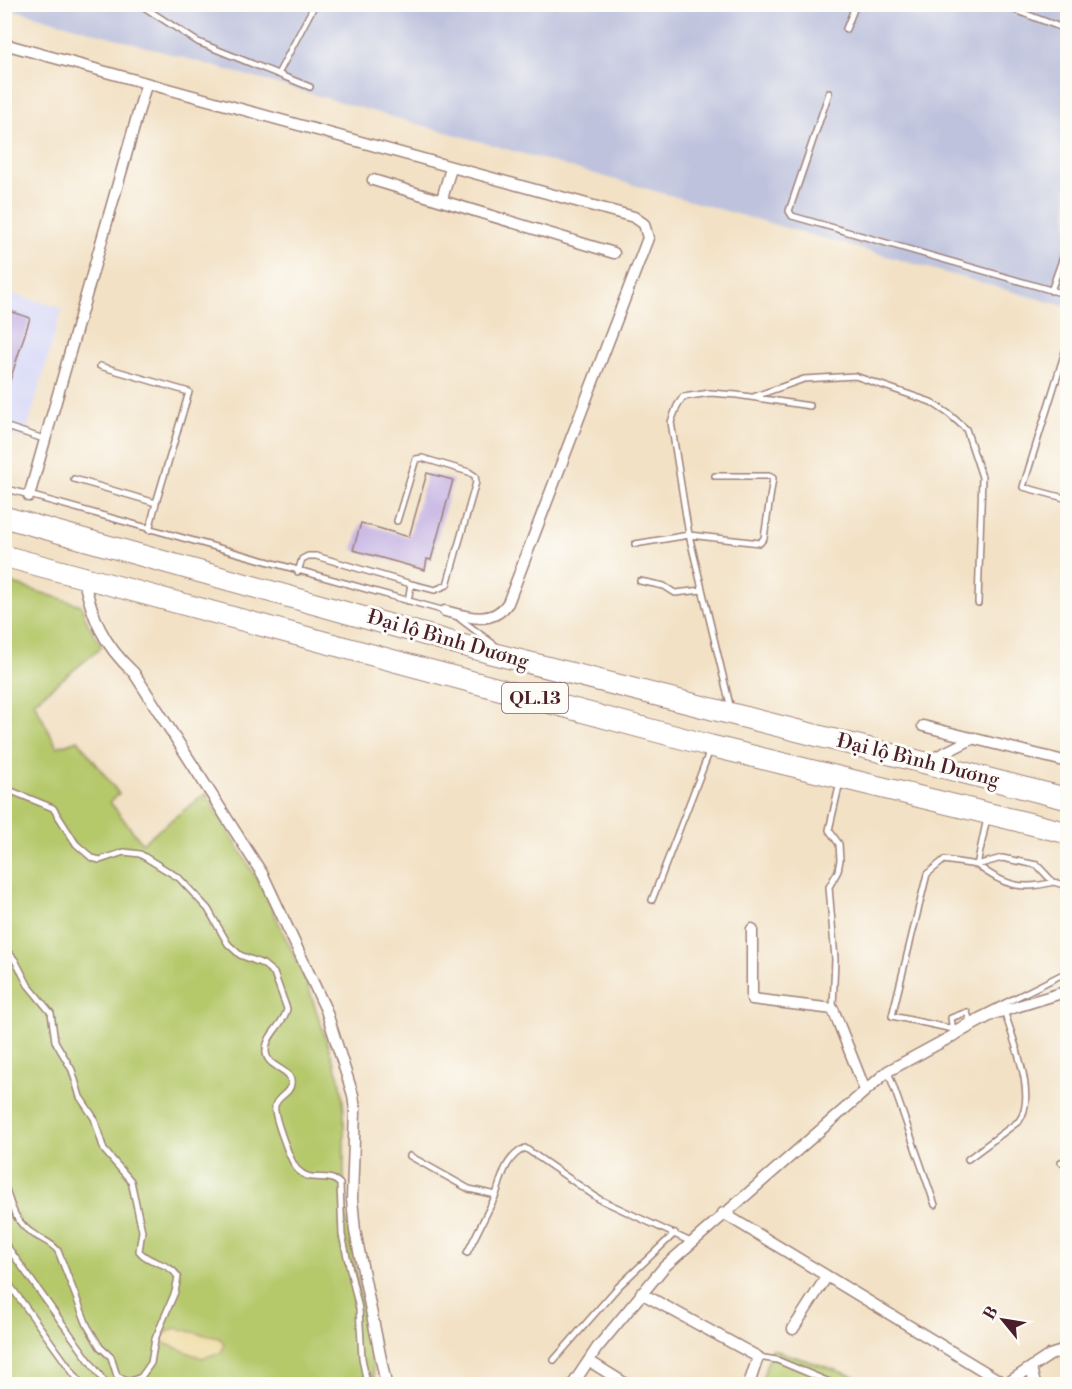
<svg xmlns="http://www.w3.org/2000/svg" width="1072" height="1389" viewBox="0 0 1072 1389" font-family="'Libre Bodoni',serif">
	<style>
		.built { fill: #d6d7f8 }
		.industrial { fill: #bec2dd }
		.green { fill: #b5c86b; stroke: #80744b; stroke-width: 1.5 }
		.sand { fill: #eeda9e; stroke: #9c7c64; stroke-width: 1.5 }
		.building { fill: #c3b0e2 }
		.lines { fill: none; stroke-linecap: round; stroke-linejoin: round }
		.lane-casing { stroke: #9e8078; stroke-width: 8 }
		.street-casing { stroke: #9e8078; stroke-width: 13 }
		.highway-casing { stroke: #9e8078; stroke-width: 23 }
		.lane { stroke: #fff; stroke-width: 5 }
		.street { stroke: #fff; stroke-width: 10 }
		.highway { stroke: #fff; stroke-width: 21 }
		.labels { text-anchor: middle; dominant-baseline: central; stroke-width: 6; stroke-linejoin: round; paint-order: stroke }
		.shield { fill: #fdfcf7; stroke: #806168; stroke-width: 1.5 }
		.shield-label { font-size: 18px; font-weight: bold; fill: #4a1f2b }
		.street-label { font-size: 20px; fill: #4a1f2b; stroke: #fdfcf7 }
	</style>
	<rect width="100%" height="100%" fill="#fdfcf7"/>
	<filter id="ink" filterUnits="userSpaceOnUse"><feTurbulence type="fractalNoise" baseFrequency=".0167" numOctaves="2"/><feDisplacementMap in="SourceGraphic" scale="12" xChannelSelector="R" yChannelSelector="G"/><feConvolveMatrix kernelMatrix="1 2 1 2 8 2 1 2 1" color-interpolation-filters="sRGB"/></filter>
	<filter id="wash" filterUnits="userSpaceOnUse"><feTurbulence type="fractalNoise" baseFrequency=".008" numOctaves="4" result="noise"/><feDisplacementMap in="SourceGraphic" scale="24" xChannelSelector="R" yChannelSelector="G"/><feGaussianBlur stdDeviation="1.35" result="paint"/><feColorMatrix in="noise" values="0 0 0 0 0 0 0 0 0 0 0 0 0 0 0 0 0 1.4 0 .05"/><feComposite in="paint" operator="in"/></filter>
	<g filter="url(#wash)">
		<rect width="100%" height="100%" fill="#f2e1c5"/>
		<path class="built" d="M 5,292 L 62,308 L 25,438 L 13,436 L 5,464 Z"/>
		<path class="industrial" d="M 4,5 L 1067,5 L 1067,307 L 375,112 L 5,7 Z"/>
		<path class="green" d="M 4,581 L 81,605 L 88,624 L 102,647 L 34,702 L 57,747 L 78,740 L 119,794 L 110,802 L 142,843 L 206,793 L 263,889 L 307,983 L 341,1084 L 344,1111 L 344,1202 L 376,1384 L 5,1384 Z
			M 771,1349 L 878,1384 L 761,1384 Z"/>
		<path class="sand" d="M 175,1328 L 219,1338 L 224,1343 L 222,1352 L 202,1358 L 161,1342 L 164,1334 Z"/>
		<g id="blocks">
			<path class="building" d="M 4,309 L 30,318 L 7,390 L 4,390 Z
				M 427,473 L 453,480 L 431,560 L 427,559 L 425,570 L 353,550 L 361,523 L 409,537 Z"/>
		</g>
	</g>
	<g filter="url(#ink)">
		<use href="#blocks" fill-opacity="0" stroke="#9e8078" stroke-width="1.5"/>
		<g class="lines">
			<defs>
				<path id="lane" d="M 139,4 L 198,42 L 310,87
					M 999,4 L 1068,30
					M 846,29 L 856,4
					M 278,74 L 315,4
					M 829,93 L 789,211 L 792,216 L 1068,295
					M 1051,291 L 1068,243
					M 1068,342 L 1023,487 L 1068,499
					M 753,397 L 804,379 L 855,376 L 931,402 L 949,414 L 966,429 L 982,477 L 978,603
					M 4,426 L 44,439
					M 74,479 L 156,503 L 189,392 L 100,366
					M 4,488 L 445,611
					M 397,521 L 416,459 L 422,458 L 469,472 L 475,476 L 476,482 L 447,585 L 435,590 L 411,584
					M 149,530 L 156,503
					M 635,544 L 689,535 L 760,543 L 764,538 L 773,478 L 769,476 L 715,476
					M 298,572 L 302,559 L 308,556 L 316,556 L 411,584 L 408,601
					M 640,581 L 664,586 L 675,593 L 702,590
					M 460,619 L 496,646
					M 731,709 L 689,535 L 671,422 L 677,406 L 683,397 L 710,393 L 737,395 L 810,406
					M 4,788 L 53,808 L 76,844 L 92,858 L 100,860 L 124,852 L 140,854 L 179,878 L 208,909 L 228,944 L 240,955 L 263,964 L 274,973 L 287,1009 C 284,1024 267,1034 266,1049 C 264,1069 293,1067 291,1084 C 290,1094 277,1096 275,1106 C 273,1114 291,1164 298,1170 C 311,1184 328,1171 340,1184 L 342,1235 L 359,1309 L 362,1358 L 367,1384
					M 987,818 L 977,865 L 944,860 L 927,874 L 892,1016 L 953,1029 L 1063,974 L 1068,968
					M 1002,858 L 1037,865 L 1053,882 C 1022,891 1003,885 977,865 Z
					M 1053,882 L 1068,886
					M 652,900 L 710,750
					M 4,947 L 15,960 L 28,985 L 51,1013 L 55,1041 L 72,1070 L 80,1097 L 94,1118 L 104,1150 L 131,1181 L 142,1231 L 139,1251 C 149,1264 170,1262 178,1277 L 175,1292 L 155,1339 L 151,1363 L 141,1377 L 128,1382 L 117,1376 L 111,1357 L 100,1347 L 87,1325 L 58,1251 C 52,1243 43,1240 35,1235 C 14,1223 10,1203 4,1182
					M 833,1008 L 835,959 L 829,887 L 838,871 L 840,860 L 839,844 L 829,830 L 840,782
					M 953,1031 L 951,1018 L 967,1012 L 970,1022
					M 888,1071 L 935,1205
					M 410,1156 L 469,1189 L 496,1195 C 502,1176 506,1157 525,1148 L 599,1199 L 691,1242
					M 968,1159 L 1019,1121 C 1038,1096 1012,1038 1004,1010
					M 1061,1162 L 1068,1159
					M 4,1242 L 106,1384
					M 467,1253 L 496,1195
					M 4,1277 L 81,1384
					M 758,1357 L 777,1360 L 834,1384
					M 554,1360 L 618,1287 L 675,1233"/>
				<path id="street" d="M 4,44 L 634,217 L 644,224 L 648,238 L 508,603 C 492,626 467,617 445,611
					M 373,180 L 614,253
					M 442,199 L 451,168
					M 29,496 L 146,85
					M 83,577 C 93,619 102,643 134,673 L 263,875 L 326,1010 L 353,1095 L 355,1110 L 352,1199 L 355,1231 L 386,1384
					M 923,726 L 1068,762
					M 926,762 L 974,738
					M 752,929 L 752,999 L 833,1009 L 865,1090
					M 723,1213 L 1005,1384
					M 641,1293 L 758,1357 L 749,1384
					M 793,1329 L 827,1276
					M 589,1361 L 626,1384
					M 1031,1368 L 1035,1384
					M 573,1384 L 597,1348 L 664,1267 L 888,1071 L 993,1014 L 1068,991
					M 1006,1384 L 1050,1355 L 1068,1349"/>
				<path id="highway" d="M 4,517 L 487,652 L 1068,799
					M 4,556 L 711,746 L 1068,833"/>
			</defs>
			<use href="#lane" class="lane-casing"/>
			<use href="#street" class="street-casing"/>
			<use href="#highway" class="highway-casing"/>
			<use href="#lane" class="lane"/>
			<use href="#street" class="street"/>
			<use href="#highway" class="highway"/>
		</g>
	</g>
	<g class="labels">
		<rect class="shield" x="502" y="683" width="66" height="30" rx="4.5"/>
		<g class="shield-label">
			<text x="535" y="698">QL.13</text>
		</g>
		<g class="street-label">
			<text transform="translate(448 640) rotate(16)">Đại lộ Bình Dương</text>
			<text transform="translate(918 761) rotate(14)">Đại lộ Bình Dương</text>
		</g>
	</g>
	<rect width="1072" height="1389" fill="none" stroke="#fdfcf7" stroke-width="24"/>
	<g transform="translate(1003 1320) rotate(300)" stroke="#fdfcf7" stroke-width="4.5" paint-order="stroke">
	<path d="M0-4.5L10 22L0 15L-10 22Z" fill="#4a1f2b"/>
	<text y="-9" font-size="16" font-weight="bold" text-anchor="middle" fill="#4a1f2b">B</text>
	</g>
</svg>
